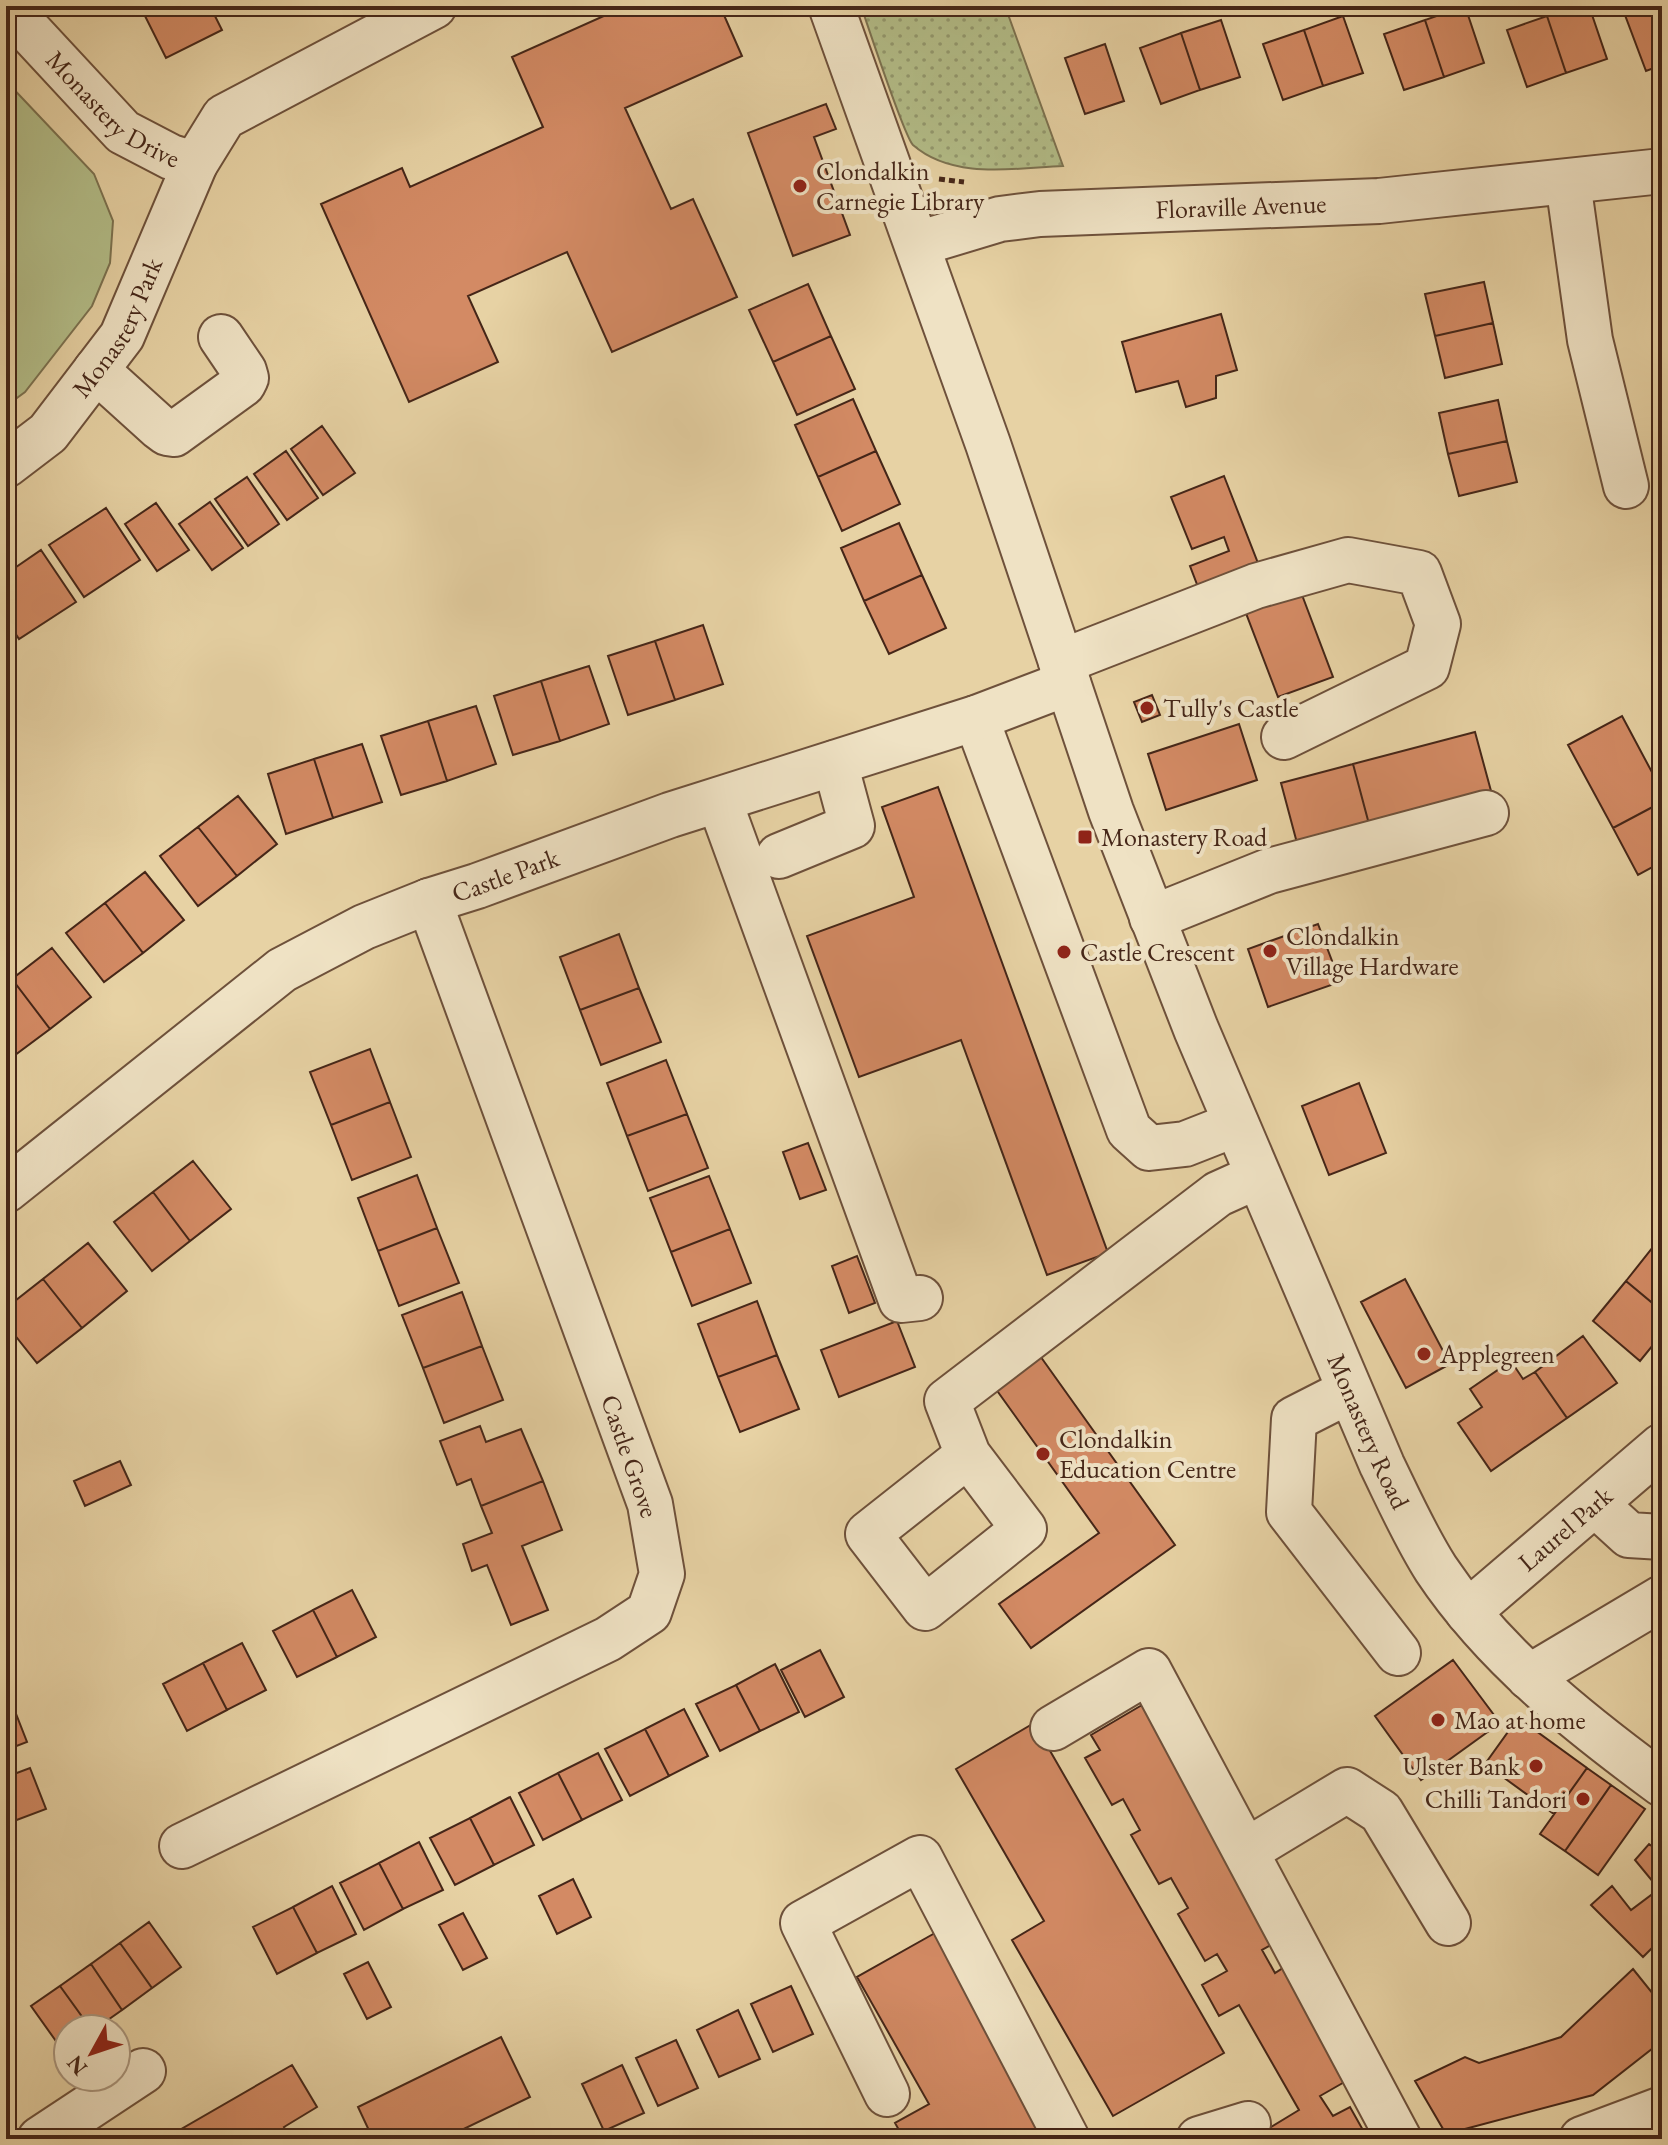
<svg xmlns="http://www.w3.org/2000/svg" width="1668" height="2145" viewBox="0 0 1668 2145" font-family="'EB Garamond',serif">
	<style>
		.grass { fill: url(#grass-dots); stroke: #7c7250; stroke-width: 2 }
		.park { fill: #b3bd88; stroke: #7c7250; stroke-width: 2 }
		.building { fill: #d38a64; stroke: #452618; stroke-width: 2 }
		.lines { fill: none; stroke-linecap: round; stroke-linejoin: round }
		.minor-casing { stroke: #6e513b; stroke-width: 48 }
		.path { stroke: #452618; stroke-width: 5; stroke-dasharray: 6 4; stroke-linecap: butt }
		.minor { stroke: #efe2c4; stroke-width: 44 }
		.poi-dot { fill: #8f2418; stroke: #efe2c4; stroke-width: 3 }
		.labels { text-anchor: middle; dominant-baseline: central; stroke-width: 8; stroke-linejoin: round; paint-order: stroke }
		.street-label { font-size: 26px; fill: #452618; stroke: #efe2c4 }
		.poi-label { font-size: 26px; fill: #452618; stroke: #efe2c4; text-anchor: start }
	</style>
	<defs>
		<pattern id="grass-dots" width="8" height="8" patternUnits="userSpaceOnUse" patternTransform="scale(2)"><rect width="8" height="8" fill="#b3bd88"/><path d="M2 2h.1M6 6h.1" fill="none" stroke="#93996e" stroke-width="1.8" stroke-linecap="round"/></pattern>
	</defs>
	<rect width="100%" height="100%" fill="#e7d2a4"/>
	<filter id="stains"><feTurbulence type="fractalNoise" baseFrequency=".0025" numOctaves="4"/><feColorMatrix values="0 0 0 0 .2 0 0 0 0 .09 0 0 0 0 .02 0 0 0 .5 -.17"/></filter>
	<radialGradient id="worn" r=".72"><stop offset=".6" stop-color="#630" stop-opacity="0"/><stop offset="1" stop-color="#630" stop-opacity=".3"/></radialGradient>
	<path class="grass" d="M 861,6 L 1005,6 L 1063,166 C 1015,168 953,180 913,145 C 904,136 868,26 861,6 Z"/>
	<path class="park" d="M 6,81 L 94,174 L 113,221 L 110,263 L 92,306 L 25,392 L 6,406 Z"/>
	<path class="building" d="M 140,6 L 161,6 L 144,14 Z
		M 161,6 L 210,6 L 222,30 L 166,58 L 144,14 Z
		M 626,6 L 720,6 L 742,56 L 625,108 L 671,209 L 693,199 L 737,297 L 612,352 L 567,252 L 468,296 L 498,362 L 409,402 L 321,204 L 402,168 L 410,187 L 543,127 L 512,57 Z
		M 1465,6 L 1484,63 L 1444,77 L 1425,20 Z
		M 1577,6 L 1589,6 L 1607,59 L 1566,73 L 1547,16 Z
		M 1650,6 L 1662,6 L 1662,65 L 1646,71 L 1625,15 Z
		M 1343,16 L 1363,73 L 1323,86 L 1304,30 Z
		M 1547,16 L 1566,73 L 1527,87 L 1507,30 Z
		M 1221,20 L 1240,77 L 1200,90 L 1181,33 Z
		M 1425,20 L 1444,77 L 1404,90 L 1384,34 Z
		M 1304,30 L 1323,86 L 1283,100 L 1263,44 Z
		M 1181,33 L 1200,90 L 1161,104 L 1140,48 Z
		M 1105,44 L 1124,101 L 1085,114 L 1065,58 Z
		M 826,104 L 836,129 L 814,137 L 850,235 L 793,256 L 748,133 Z
		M 1484,282 L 1493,323 L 1435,336 L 1425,294 Z
		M 808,284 L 831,336 L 773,362 L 749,310 Z
		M 1221,314 L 1237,370 L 1216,376 L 1216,398 L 1186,407 L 1178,381 L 1136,392 L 1122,342 Z
		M 1493,323 L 1502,364 L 1445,378 L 1435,336 Z
		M 831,336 L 855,389 L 797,415 L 773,362 Z
		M 853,399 L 876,451 L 818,477 L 795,425 Z
		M 1498,400 L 1507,441 L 1448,454 L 1439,413 Z
		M 322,426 L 355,473 L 323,495 L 291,449 Z
		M 1507,441 L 1517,482 L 1459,496 L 1448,454 Z
		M 286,451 L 318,498 L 287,520 L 254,474 Z
		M 876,451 L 900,504 L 842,531 L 818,477 Z
		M 1224,476 L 1263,576 L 1203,600 L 1190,566 L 1229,551 L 1224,537 L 1192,549 L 1171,497 Z
		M 247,477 L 279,524 L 248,546 L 215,499 Z
		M 210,502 L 243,548 L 212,570 L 179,524 Z
		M 156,503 L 189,550 L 157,571 L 125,524 Z
		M 106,508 L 140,560 L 84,597 L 49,545 Z
		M 899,523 L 922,575 L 864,601 L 841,548 Z
		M 41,550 L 76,602 L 19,639 L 6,619 L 6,574 Z
		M 922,575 L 946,628 L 889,654 L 864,601 Z
		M 1299,587 L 1333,677 L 1278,697 L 1244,608 Z
		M 703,625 L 723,684 L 675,700 L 655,641 Z
		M 655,641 L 675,700 L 628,715 L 608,656 Z
		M 589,666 L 609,724 L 560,741 L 541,681 Z
		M 541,681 L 560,741 L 513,755 L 494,696 Z
		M 1152,695 L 1160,715 L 1142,722 L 1134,702 Z
		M 476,706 L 496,764 L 447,781 L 428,721 Z
		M 1622,716 L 1662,791 L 1662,802 L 1613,828 L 1568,745 Z
		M 428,721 L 447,781 L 401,795 L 381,736 Z
		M 1239,724 L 1257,780 L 1166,810 L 1148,754 Z
		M 1475,732 L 1494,802 L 1369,824 L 1353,764 Z
		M 362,744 L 382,802 L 333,818 L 314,759 Z
		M 314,759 L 333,818 L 286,834 L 268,774 Z
		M 1353,764 L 1369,824 L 1297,843 L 1281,783 Z
		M 938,787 L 1108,1253 L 1047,1275 L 961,1040 L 859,1077 L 807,936 L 914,897 L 882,807 Z
		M 238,796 L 277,844 L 237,876 L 198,827 Z
		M 1662,802 L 1662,862 L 1638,875 L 1613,828 Z
		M 198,827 L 237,876 L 198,906 L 160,856 Z
		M 145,872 L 184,920 L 143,953 L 105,903 Z
		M 105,903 L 143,953 L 104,982 L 66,933 Z
		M 1318,924 L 1340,982 L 1268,1007 L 1248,949 Z
		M 619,934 L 639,988 L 580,1010 L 560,957 Z
		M 52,948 L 91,997 L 50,1029 L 12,979 Z
		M 12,979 L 50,1029 L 11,1058 L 6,1051 L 6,984 Z
		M 639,988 L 661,1042 L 601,1065 L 580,1010 Z
		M 370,1049 L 390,1102 L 331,1125 L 310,1072 Z
		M 666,1060 L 687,1114 L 627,1136 L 607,1083 Z
		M 1359,1083 L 1386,1153 L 1329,1175 L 1302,1106 Z
		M 390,1102 L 411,1157 L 352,1180 L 331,1125 Z
		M 687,1114 L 708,1168 L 648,1191 L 627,1136 Z
		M 808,1143 L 826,1190 L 800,1199 L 783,1152 Z
		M 193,1161 L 231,1209 L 190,1241 L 153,1192 Z
		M 417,1175 L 437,1228 L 378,1251 L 358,1198 Z
		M 709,1176 L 730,1229 L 671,1252 L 650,1198 Z
		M 153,1192 L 190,1241 L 152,1271 L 114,1222 Z
		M 437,1228 L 459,1283 L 399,1306 L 378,1251 Z
		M 730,1229 L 751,1283 L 692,1306 L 671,1252 Z
		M 1657,1242 L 1662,1246 L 1662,1311 L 1626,1281 Z
		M 88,1243 L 127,1291 L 82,1328 L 43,1279 Z
		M 857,1256 L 875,1303 L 849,1313 L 832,1266 Z
		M 43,1279 L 82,1328 L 37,1363 L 6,1324 L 6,1308 Z
		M 1405,1279 L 1450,1364 L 1406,1388 L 1361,1302 Z
		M 1626,1281 L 1662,1311 L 1662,1334 L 1640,1361 L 1593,1321 Z
		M 462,1292 L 482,1346 L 423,1368 L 402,1315 Z
		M 757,1301 L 777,1355 L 718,1377 L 698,1324 Z
		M 897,1321 L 915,1367 L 839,1397 L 821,1350 Z
		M 1583,1336 L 1617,1383 L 1567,1418 L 1535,1372 Z
		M 482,1346 L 503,1400 L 444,1423 L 423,1368 Z
		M 1038,1353 L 1175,1545 L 1031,1648 L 999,1604 L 1099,1533 L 993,1385 Z
		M 777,1355 L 799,1409 L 740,1432 L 718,1377 Z
		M 1511,1361 L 1523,1379 L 1535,1372 L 1567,1418 L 1491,1471 L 1458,1423 L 1482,1407 L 1470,1389 Z
		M 480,1426 L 486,1442 L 521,1429 L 543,1481 L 481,1506 L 471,1479 L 457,1485 L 440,1441 Z
		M 120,1461 L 131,1485 L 85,1506 L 74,1481 Z
		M 543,1481 L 562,1530 L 522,1546 L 548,1610 L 511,1625 L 487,1565 L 472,1571 L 463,1544 L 492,1533 L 481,1506 Z
		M 352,1590 L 376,1637 L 337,1657 L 313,1610 Z
		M 313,1610 L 337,1657 L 297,1677 L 273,1631 Z
		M 242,1643 L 266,1690 L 227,1710 L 203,1663 Z
		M 820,1650 L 844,1697 L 805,1717 L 781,1670 Z
		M 1453,1660 L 1500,1723 L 1421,1780 L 1375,1716 Z
		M 203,1663 L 227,1710 L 187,1731 L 163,1684 Z
		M 775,1664 L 799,1712 L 760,1731 L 736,1685 Z
		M 736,1685 L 760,1731 L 720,1751 L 696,1704 Z
		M 11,1701 L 27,1742 L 6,1750 L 6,1703 Z
		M 1142,1705 L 1278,1941 L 1262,1950 L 1275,1973 L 1283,1968 L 1348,2080 L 1320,2096 L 1333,2116 L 1350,2107 L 1368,2139 L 1271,2139 L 1266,2130 L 1299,2110 L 1239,2005 L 1219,2016 L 1202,1985 L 1227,1971 L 1217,1954 L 1205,1961 L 1178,1914 L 1188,1908 L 1171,1878 L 1159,1884 L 1131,1835 L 1140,1830 L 1123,1799 L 1112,1805 L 1085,1758 L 1100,1750 L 1091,1735 Z
		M 684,1709 L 708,1756 L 669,1776 L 645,1729 Z
		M 1518,1718 L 1587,1768 L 1554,1814 L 1485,1764 Z
		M 1034,1723 L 1224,2053 L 1113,2116 L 1012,1940 L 1044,1921 L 956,1769 Z
		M 645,1729 L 669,1776 L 630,1796 L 605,1749 Z
		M 598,1753 L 622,1800 L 582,1820 L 558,1773 Z
		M 30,1768 L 46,1809 L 6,1824 L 6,1777 Z
		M 1587,1768 L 1611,1785 L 1565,1851 L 1540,1834 Z
		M 558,1773 L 582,1820 L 543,1840 L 519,1793 Z
		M 1611,1785 L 1645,1809 L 1598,1875 L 1565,1851 Z
		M 510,1797 L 534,1845 L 494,1865 L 470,1818 Z
		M 470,1818 L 494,1865 L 455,1885 L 430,1838 Z
		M 419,1842 L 443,1890 L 403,1909 L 379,1863 Z
		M 1649,1844 L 1662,1854 L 1662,1938 L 1643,1957 L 1591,1905 L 1612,1886 L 1631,1910 L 1659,1889 L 1635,1860 Z
		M 379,1863 L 403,1909 L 364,1930 L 340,1883 Z
		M 573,1879 L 591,1917 L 557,1934 L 539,1896 Z
		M 332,1886 L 356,1934 L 317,1953 L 293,1907 Z
		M 293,1907 L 317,1953 L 277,1974 L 253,1927 Z
		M 463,1913 L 487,1958 L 463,1970 L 439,1925 Z
		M 149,1922 L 181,1967 L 152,1988 L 120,1943 Z
		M 935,1933 L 1052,2139 L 904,2139 L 895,2123 L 929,2104 L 857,1977 Z
		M 120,1943 L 152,1988 L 122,2010 L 91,1964 Z
		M 368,1962 L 391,2007 L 367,2019 L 344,1974 Z
		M 91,1964 L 122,2010 L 95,2029 L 91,2029 L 60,1986 Z
		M 1633,1969 L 1662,2005 L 1662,2041 L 1593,2095 L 1446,2134 L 1415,2081 L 1465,2057 L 1479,2063 L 1561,2037 Z
		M 60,1986 L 91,2029 L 68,2029 L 68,2048 L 63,2051 L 31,2006 Z
		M 791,1986 L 813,2034 L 773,2052 L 751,2004 Z
		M 738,2010 L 760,2059 L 719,2077 L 697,2030 Z
		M 501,2037 L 530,2097 L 443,2139 L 373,2139 L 358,2107 Z
		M 676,2040 L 698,2088 L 658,2106 L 636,2058 Z
		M 292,2065 L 317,2107 L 284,2127 L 291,2139 L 164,2139 Z
		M 622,2065 L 644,2113 L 604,2131 L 582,2084 Z
		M 6,2069 L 14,2080 L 6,2085 Z"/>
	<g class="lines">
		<defs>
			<g id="minor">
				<path id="s1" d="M 6,6 L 123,132 L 171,157 L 195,164"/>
				<path id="s2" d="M 831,6 L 988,444 L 1111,811 L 1196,1029 L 1382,1465 C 1399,1500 1415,1536 1436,1569 C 1494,1656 1579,1723 1662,1784"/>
				<path d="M 1568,182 L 1590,340 L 1626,486"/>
				<path id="s3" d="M 917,244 L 1000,219 L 1040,214 L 1379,201 L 1662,171"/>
				<path d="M 96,370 L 159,427 L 167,433 L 174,434 L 243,384 L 246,378 L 244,371 L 221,337"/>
				<path id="s4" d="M 6,465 L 48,433 L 122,336 L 195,164 L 224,117 L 434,6"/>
				<path d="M 1061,662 L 1256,586 L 1348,560 L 1419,573 L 1438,624 L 1427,667 L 1284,737"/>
				<path d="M 976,718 L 1129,1130 L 1149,1148 L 1185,1144 L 1236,1124"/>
				<path d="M 719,800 L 901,1300 L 920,1298"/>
				<path d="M 779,856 L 852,826 L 835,763"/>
				<path d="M 1152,918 L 1269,871 L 1486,813"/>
				<path id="s5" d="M 6,1190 L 282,970 L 364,927 L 429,901 L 477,886 L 670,815 L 976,718 L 1068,683"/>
				<path d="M 1349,1391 L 1294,1419 L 1289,1512 L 1398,1653"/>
				<path d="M 968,1455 L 1024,1529 L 925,1608 L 868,1534 L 968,1455 L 947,1401 L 1218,1194 L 1258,1176"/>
				<path d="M 1595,1504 L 1629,1535 L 1662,1537"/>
				<path id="s6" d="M 1468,1612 L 1662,1446"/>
				<path d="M 1529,1677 L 1662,1598"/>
				<path d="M 1053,1728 L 1149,1671 L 1399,2139"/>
				<path d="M 182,1846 L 608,1639 L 649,1612 L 662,1574 L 650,1504 L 429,901"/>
				<path d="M 1246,1851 L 1347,1790 L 1381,1812 L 1448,1923"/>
				<path d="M 887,2094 L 803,1923 L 920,1858 L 1067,2139"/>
				<path d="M 40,2139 L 143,2071"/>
				<path d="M 1199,2139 L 1248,2124"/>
				<path d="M 1582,2139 L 1662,2109"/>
			</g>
		</defs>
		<use href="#minor" class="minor-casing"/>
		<path class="path" d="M 939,179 L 964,182"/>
		<use href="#minor" class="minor"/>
	</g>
	<g class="poi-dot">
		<circle cx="800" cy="186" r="8"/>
		<circle cx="1147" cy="708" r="8"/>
		<rect x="1077" y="829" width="16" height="16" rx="4"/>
		<circle cx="1270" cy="951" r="8"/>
		<circle cx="1064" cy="952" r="8"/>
		<circle cx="1424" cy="1354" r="8"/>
		<circle cx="1043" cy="1454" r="8"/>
		<circle cx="1438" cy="1720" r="8"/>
		<circle cx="1536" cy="1766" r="8"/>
		<circle cx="1583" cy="1799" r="8"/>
	</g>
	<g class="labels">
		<g class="street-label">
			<text stroke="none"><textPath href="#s1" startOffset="150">Monastery Drive</textPath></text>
			<text stroke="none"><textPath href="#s3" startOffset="328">Floraville Avenue</textPath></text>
			<text stroke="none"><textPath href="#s4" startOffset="180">Monastery Park</textPath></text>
			<text stroke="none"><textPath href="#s5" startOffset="596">Castle Park</textPath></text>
			<text stroke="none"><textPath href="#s2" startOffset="1524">Monastery Road</textPath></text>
			<text transform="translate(630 1456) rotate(71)">Castle Grove</text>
			<text stroke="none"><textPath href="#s6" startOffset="128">Laurel Park</textPath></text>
		</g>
		<g class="poi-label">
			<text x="816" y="171">Clondalkin<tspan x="816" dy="30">Carnegie Library</tspan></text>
			<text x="1163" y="708">Tully's Castle</text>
			<text x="1101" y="837">Monastery Road</text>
			<text x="1286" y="936">Clondalkin<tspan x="1286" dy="30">Village Hardware</tspan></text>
			<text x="1080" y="952">Castle Crescent</text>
			<text x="1440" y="1354">Applegreen</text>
			<text x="1059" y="1439">Clondalkin<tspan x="1059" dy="30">Education Centre</tspan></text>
			<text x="1454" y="1720">Mao at home</text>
			<text x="1520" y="1766" text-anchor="end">Ulster Bank</text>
			<text x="1567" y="1799" text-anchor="end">Chilli Tandori</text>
		</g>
	</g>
	<rect width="1668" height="2145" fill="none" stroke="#e7d2a4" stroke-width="32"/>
	<rect x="8" y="8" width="1652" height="2129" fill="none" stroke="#452618" stroke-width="4"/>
	<rect x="16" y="16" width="1636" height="2113" fill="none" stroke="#452618" stroke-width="2"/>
	<g transform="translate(92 2053) rotate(230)"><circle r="38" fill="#efe2c4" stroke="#ab977f" stroke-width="2"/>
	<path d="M0-6L14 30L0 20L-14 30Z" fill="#8f2418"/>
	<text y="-12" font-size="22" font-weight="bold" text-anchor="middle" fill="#452618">N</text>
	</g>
	<rect width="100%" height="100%" filter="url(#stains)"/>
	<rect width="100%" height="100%" fill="url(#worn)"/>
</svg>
